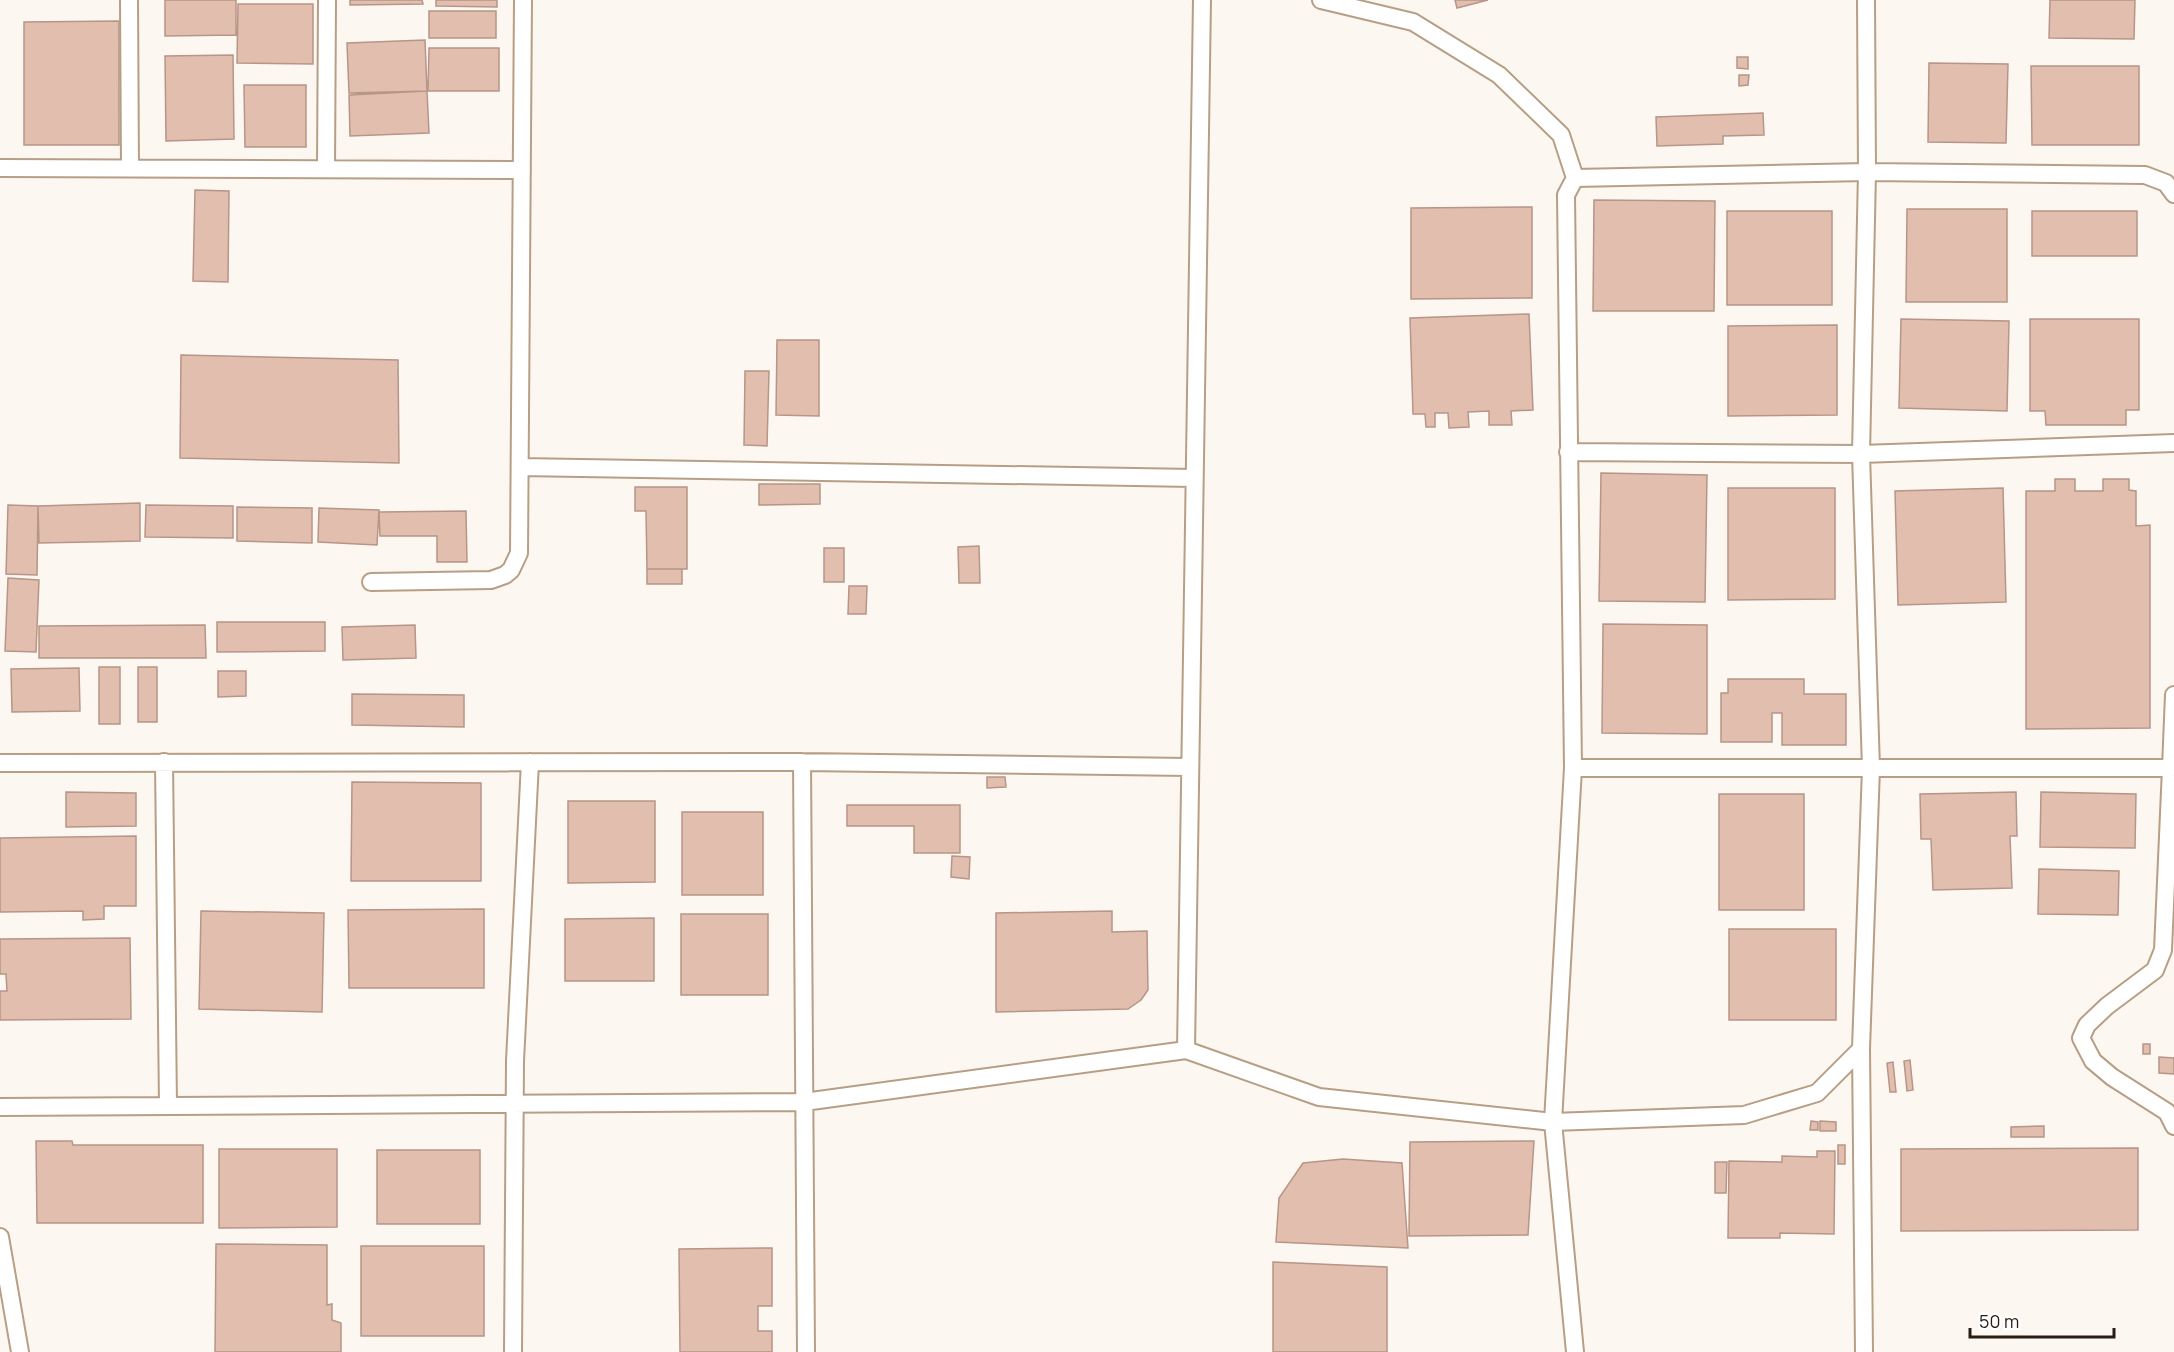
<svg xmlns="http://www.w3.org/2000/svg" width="2174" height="1352" viewBox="0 0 2174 1352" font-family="Manrope,sans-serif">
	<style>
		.building { fill: #e2beaf; stroke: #b79587; stroke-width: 1.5 }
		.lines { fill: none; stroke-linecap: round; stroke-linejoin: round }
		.street-casing { stroke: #b79f85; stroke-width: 20 }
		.street { stroke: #fff; stroke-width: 16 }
	</style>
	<rect width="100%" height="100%" fill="#fdf7f2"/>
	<path class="building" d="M 165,0 L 236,0 L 236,35 L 165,36 Z
		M 350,0 L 422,0 L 423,4 L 350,5 Z
		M 436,0 L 497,0 L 497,7 L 436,6 Z
		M 1455,0 L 1488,0 L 1457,8 Z
		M 2050,0 L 2135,0 L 2134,39 L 2049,38 Z
		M 238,4 L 313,4 L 313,64 L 237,63 Z
		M 429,11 L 496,11 L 496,38 L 429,38 Z
		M 119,21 L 119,145 L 24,145 L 24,22 Z
		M 425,40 L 427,91 L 349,93 L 347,43 Z
		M 429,48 L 499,48 L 499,91 L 428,91 Z
		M 233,55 L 234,139 L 166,141 L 165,56 Z
		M 1737,57 L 1748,57 L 1748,69 L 1737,68 Z
		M 1929,63 L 2008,64 L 2006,143 L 1928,142 Z
		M 2031,66 L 2139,66 L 2139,145 L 2032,145 Z
		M 1739,75 L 1749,75 L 1748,85 L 1739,86 Z
		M 244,85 L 306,85 L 306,147 L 245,147 Z
		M 427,91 L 429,133 L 350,136 L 349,95 Z
		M 1763,113 L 1764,135 L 1723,136 L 1723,144 L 1657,146 L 1656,117 Z
		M 195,190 L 229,191 L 228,282 L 193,281 Z
		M 1594,200 L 1715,201 L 1714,311 L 1593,311 Z
		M 1532,207 L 1532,298 L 1411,299 L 1411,208 Z
		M 1907,209 L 2007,209 L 2007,302 L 1906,302 Z
		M 1727,211 L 1832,211 L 1832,305 L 1727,305 Z
		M 2032,211 L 2137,211 L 2137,256 L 2032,256 Z
		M 1529,314 L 1533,410 L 1511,411 L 1512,425 L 1489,425 L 1489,411 L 1468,412 L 1469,427 L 1449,428 L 1448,413 L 1435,413 L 1435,427 L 1426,427 L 1425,414 L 1413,414 L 1410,318 Z
		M 1901,319 L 2009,321 L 2007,411 L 1899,408 Z
		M 2030,319 L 2139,319 L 2139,410 L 2126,410 L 2126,425 L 2046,425 L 2045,411 L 2030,411 Z
		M 1837,325 L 1837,415 L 1728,416 L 1728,326 Z
		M 777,340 L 819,340 L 819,416 L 776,415 Z
		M 181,355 L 398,360 L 399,463 L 180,458 Z
		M 745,371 L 769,371 L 767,446 L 744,445 Z
		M 1601,473 L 1707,475 L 1705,602 L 1599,601 Z
		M 2055,479 L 2075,479 L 2075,491 L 2103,491 L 2103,479 L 2129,479 L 2129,490 L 2136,491 L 2136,526 L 2150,525 L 2150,728 L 2026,729 L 2026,491 L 2055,491 Z
		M 759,484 L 820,484 L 820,504 L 759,505 Z
		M 635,487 L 687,487 L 687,569 L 647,569 L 646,511 L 635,511 Z
		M 1728,488 L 1835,488 L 1835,599 L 1728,600 Z
		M 2003,488 L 2006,602 L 1898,605 L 1895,491 Z
		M 140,503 L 140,541 L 39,543 L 38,506 Z
		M 8,505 L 38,506 L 37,575 L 6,574 Z
		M 146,505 L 233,506 L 233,538 L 145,537 Z
		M 237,507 L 312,508 L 312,543 L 237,541 Z
		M 319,508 L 379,510 L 377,545 L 318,542 Z
		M 466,511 L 467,562 L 437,562 L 437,536 L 380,536 L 379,512 Z
		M 979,546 L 980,583 L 959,583 L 958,547 Z
		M 824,548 L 844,548 L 844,582 L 824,582 Z
		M 647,569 L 682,569 L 682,584 L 647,584 Z
		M 8,578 L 39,580 L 36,652 L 5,651 Z
		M 849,586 L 867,586 L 866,614 L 848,614 Z
		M 217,622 L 325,622 L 325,651 L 217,652 Z
		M 1603,624 L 1707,625 L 1707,734 L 1602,733 Z
		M 205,625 L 206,658 L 39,658 L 39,626 Z
		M 415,625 L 416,658 L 343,660 L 342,627 Z
		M 99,667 L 120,667 L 120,724 L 99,724 Z
		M 138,667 L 157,667 L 157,722 L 138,722 Z
		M 79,668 L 80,711 L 12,712 L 11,669 Z
		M 218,671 L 246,671 L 246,696 L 218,697 Z
		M 1728,679 L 1804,679 L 1804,694 L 1846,694 L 1846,745 L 1782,745 L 1782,713 L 1772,713 L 1772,742 L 1721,742 L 1721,693 L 1728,693 Z
		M 352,694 L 464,695 L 464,727 L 352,725 Z
		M 987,777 L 1005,777 L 1006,787 L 987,788 Z
		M 352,782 L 481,783 L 481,881 L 351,881 Z
		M 66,792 L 136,793 L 136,826 L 66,827 Z
		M 2016,792 L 2017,836 L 2010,836 L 2012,888 L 1933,890 L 1931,839 L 1921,839 L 1920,794 Z
		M 2041,792 L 2136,794 L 2135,848 L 2040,847 Z
		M 1719,794 L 1804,794 L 1804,910 L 1719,910 Z
		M 568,801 L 655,801 L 655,882 L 568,883 Z
		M 847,805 L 960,805 L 960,853 L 914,853 L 914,826 L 847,826 Z
		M 682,812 L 763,812 L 763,895 L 682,895 Z
		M 136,836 L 136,906 L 104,906 L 104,919 L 83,920 L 83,911 L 0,912 L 0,838 Z
		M 952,856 L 970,857 L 969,879 L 951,877 Z
		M 2039,869 L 2119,871 L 2118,915 L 2038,914 Z
		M 484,909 L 484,988 L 349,988 L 348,910 Z
		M 201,911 L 324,913 L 322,1012 L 199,1009 Z
		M 1112,911 L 1112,932 L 1147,931 L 1148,990 L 1141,1000 L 1128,1009 L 996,1012 L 996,913 Z
		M 681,914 L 768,914 L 768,995 L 681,995 Z
		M 654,918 L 654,981 L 565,981 L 565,919 Z
		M 1729,929 L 1836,929 L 1836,1020 L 1729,1020 Z
		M 130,938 L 131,1019 L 0,1020 L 0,991 L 7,991 L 6,974 L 0,974 L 0,939 Z
		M 2143,1044 L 2150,1044 L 2150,1054 L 2143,1054 Z
		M 2159,1057 L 2174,1058 L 2174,1074 L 2159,1073 Z
		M 1910,1060 L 1913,1090 L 1907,1091 L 1904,1061 Z
		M 1893,1062 L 1896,1092 L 1890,1092 L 1887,1063 Z
		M 1811,1121 L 1818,1122 L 1818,1130 L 1810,1130 Z
		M 1820,1121 L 1836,1122 L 1836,1131 L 1820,1131 Z
		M 2044,1126 L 2044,1137 L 2011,1137 L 2011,1127 Z
		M 36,1141 L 72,1141 L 73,1145 L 203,1145 L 203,1223 L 37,1223 Z
		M 1534,1141 L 1528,1235 L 1409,1236 L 1410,1142 Z
		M 1838,1145 L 1845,1145 L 1845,1164 L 1838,1164 Z
		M 2138,1148 L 2138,1230 L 1901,1231 L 1901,1149 Z
		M 219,1149 L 337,1149 L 337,1227 L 219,1228 Z
		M 377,1150 L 480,1150 L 480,1224 L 377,1224 Z
		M 1817,1151 L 1835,1151 L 1834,1234 L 1780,1233 L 1780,1238 L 1728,1238 L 1729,1161 L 1782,1162 L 1782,1156 L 1817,1157 Z
		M 1343,1159 L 1402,1163 L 1408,1248 L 1276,1242 L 1279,1198 L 1303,1163 Z
		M 1715,1162 L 1727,1162 L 1726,1193 L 1715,1193 Z
		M 216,1244 L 327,1245 L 327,1305 L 332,1304 L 332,1320 L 341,1323 L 341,1352 L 215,1352 Z
		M 361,1246 L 484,1246 L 484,1336 L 361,1336 Z
		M 772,1248 L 772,1306 L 758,1306 L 758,1331 L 772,1331 L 772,1352 L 680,1352 L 679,1249 Z
		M 1273,1262 L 1387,1267 L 1387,1352 L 1273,1352 Z"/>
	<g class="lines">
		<defs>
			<path id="street" d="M 129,0 L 130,168
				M 1321,0 L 1413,22 L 1499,75 L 1561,135 L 1575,178 L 1566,195 L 1573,768 L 1553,1122 L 1575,1352
				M 0,168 L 522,170
				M 326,169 L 327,0
				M 1575,178 L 1867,172 L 2145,175 L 2166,183 L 2174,194
				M 1568,452 L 1861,454 L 2174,443
				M 520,467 L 1194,478
				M 371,582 L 491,580 L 505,575 L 511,570 L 519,553 L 523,0
				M 164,762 L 168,1106
				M 802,762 L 806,1352
				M 0,763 L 802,762 L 1189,767
				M 1573,768 L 2171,768 L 2174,695
				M 2171,768 L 2163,950 L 2155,970 L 2107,1006 L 2087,1025 L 2081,1038 L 2093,1061 L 2112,1077 L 2167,1112 L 2174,1126
				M 1861,1049 L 1864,1352
				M 1186,1050 L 1202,0
				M 0,1107 L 804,1102 L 1186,1050 L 1319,1097 L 1553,1122 L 1744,1115 L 1817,1093 L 1861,1049 L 1871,768 L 1861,454 L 1867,172 L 1866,0
				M 0,1237 L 20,1352
				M 513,1352 L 515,1061 L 530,762"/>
		</defs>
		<use href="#street" class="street-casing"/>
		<use href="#street" class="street"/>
	</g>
	<path d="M1970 1328v9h144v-9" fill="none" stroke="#271d13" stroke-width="3"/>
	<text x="1979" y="1328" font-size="18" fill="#271d13" stroke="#ffffff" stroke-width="4.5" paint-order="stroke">50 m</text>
</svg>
